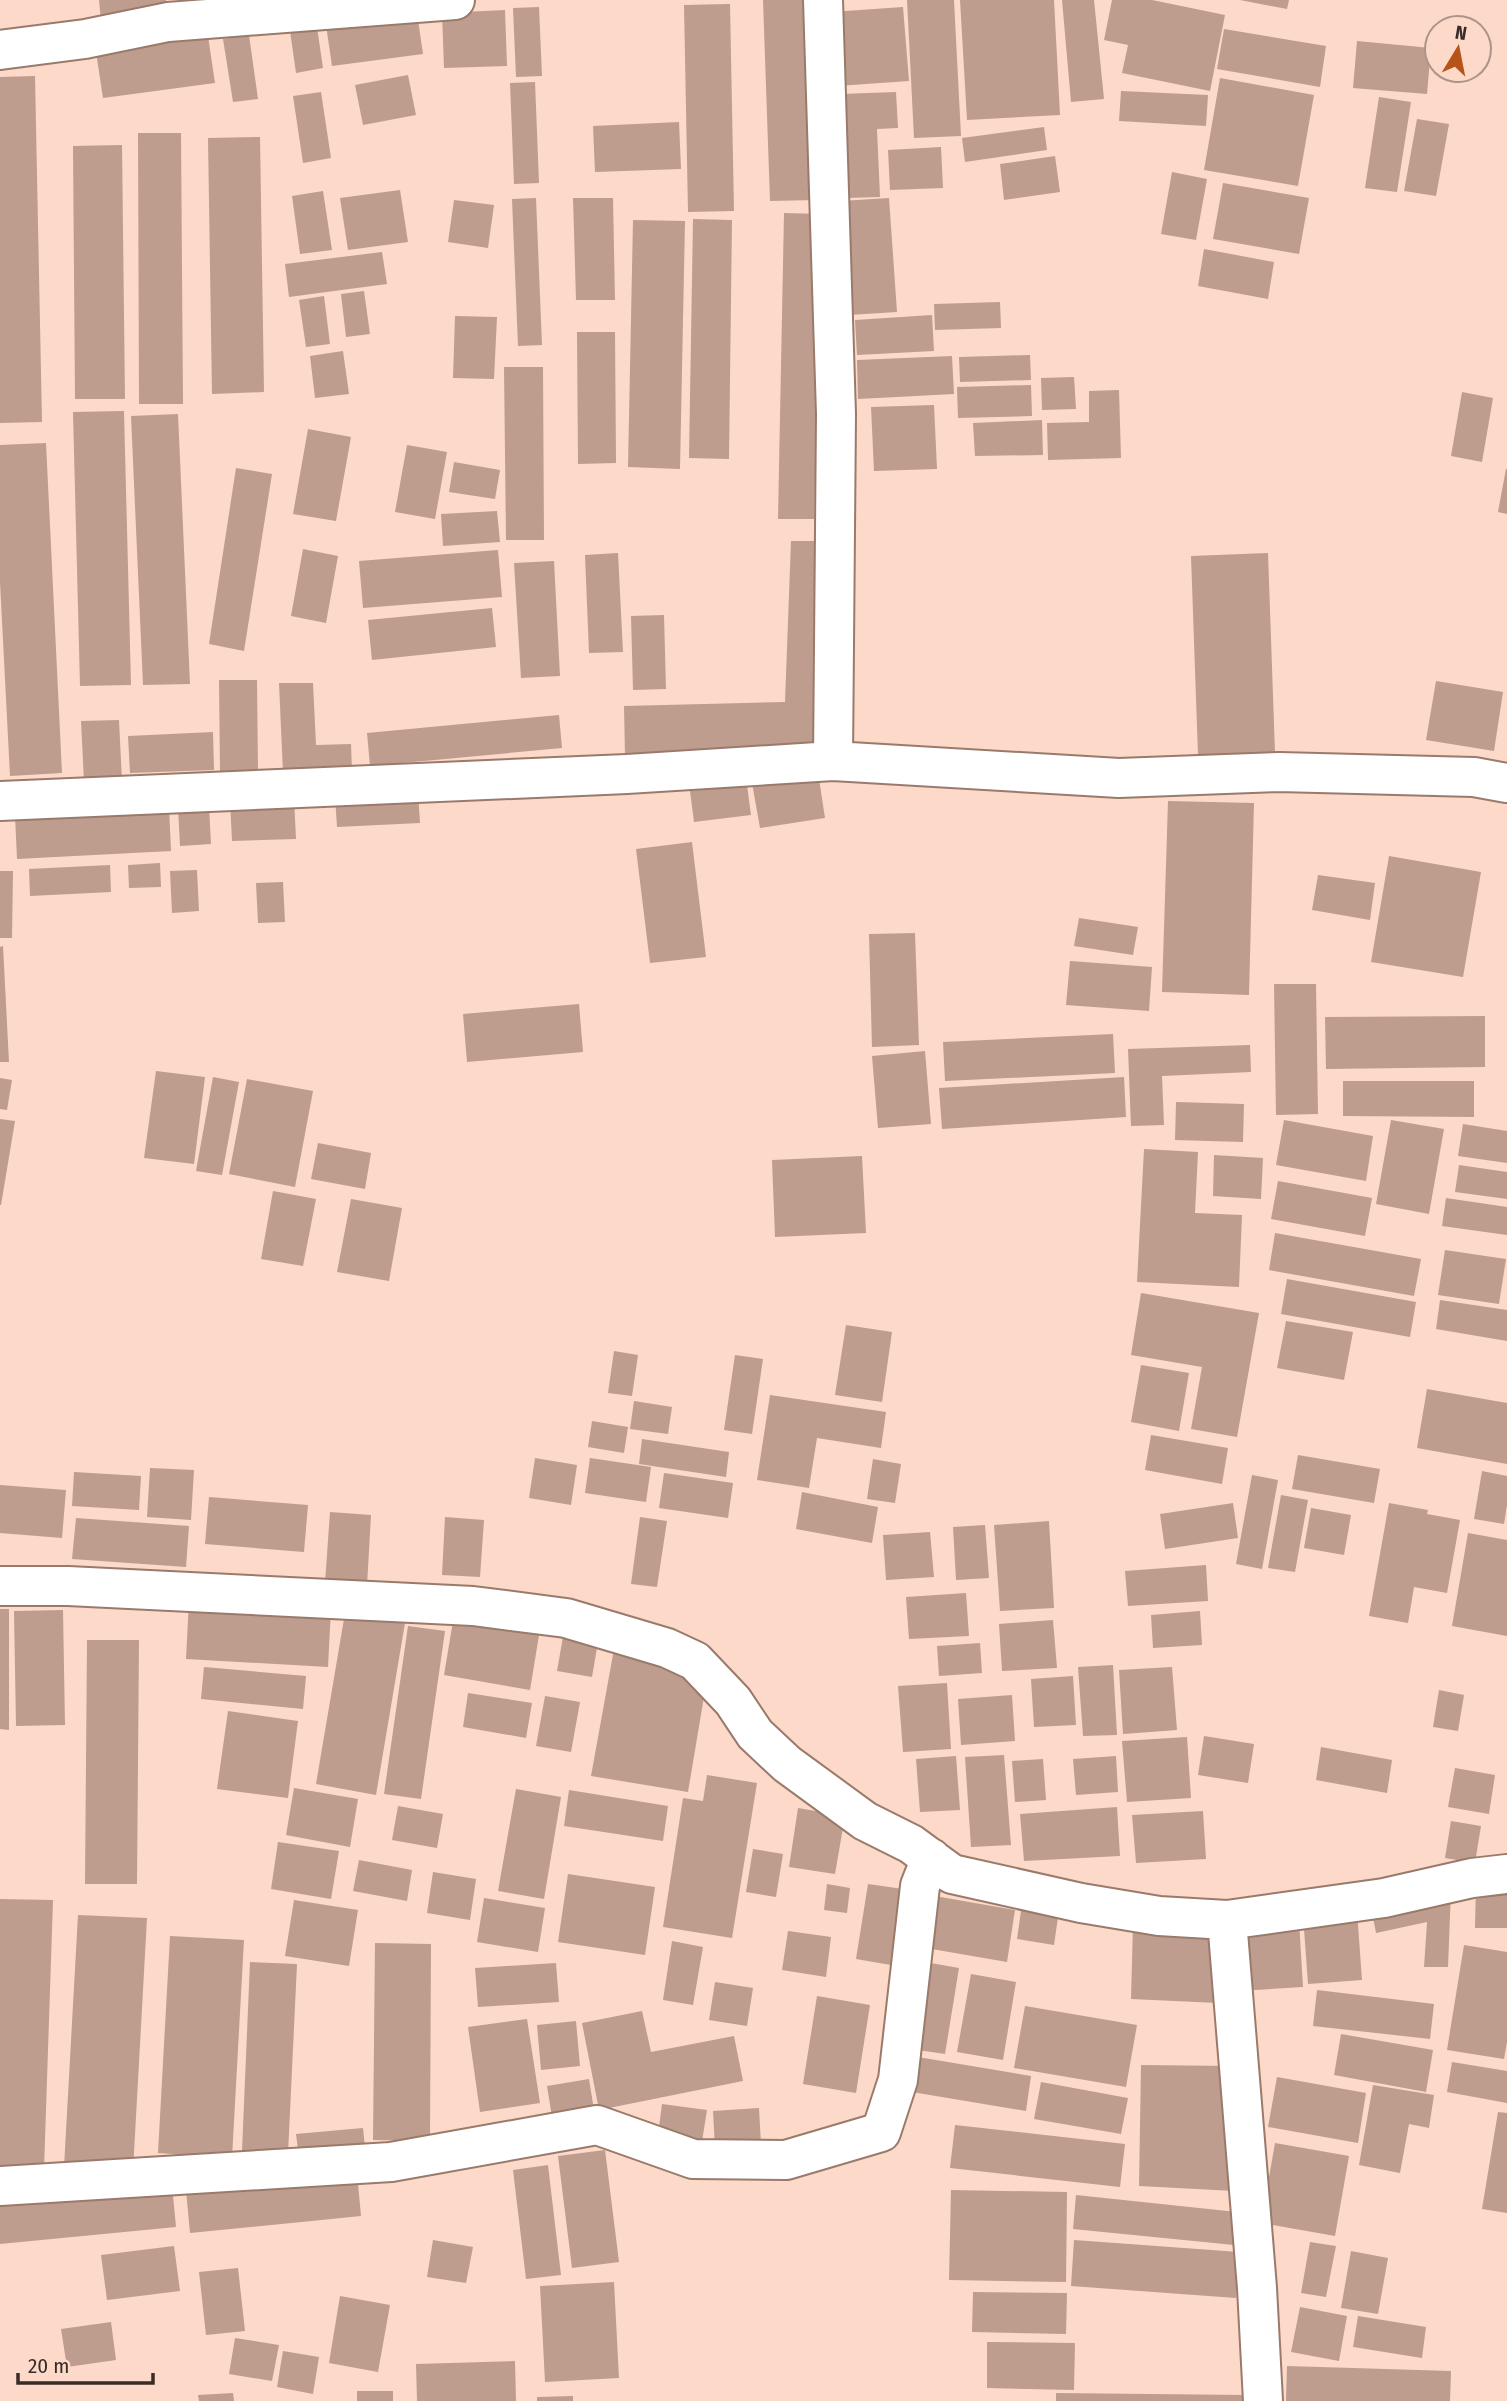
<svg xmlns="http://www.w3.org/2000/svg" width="1507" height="2401" viewBox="0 0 1507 2401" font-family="'Fira Sans Condensed',sans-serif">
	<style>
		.building { fill: #be9d8e }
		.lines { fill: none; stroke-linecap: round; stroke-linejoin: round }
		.minor-casing { stroke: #997a6b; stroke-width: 42 }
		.minor { stroke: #fff; stroke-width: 38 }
	</style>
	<rect width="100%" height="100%" fill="#fcd9c9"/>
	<path class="building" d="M 99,0 L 166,0 L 167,13 L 101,21 Z
		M 763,0 L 808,0 L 815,200 L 770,201 Z
		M 907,0 L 954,0 L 961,136 L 914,138 Z
		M 960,0 L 1054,0 L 1060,115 L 967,120 Z
		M 1062,0 L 1094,0 L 1104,99 L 1071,102 Z
		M 1112,0 L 1152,0 L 1225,15 L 1210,91 L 1122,73 L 1128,45 L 1104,40 Z
		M 1240,0 L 1289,0 L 1287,9 Z
		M 730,4 L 734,211 L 688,212 L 684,5 Z
		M 539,7 L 542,76 L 516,77 L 513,8 Z
		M 903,7 L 909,81 L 837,86 L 831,12 Z
		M 505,10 L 507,66 L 444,68 L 442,13 Z
		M 417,13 L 423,54 L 332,66 L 326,25 Z
		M 317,27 L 323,68 L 296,73 L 290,31 Z
		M 1224,29 L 1326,46 L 1320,87 L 1217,69 Z
		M 249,35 L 258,99 L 233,102 L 223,39 Z
		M 208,36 L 215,83 L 103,98 L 96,52 Z
		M 1357,41 L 1431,48 L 1427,94 L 1353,88 Z
		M 408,75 L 416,115 L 363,125 L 355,85 Z
		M 35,76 L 42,422 L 0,423 L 0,77 Z
		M 1220,78 L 1314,95 L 1298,186 L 1204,170 Z
		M 535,82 L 539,183 L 514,184 L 510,83 Z
		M 1121,91 L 1208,95 L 1206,126 L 1119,121 Z
		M 321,92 L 331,158 L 303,163 L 293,96 Z
		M 896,92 L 898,128 L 877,129 L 880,197 L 846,198 L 841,94 Z
		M 1379,97 L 1411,102 L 1397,192 L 1365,188 Z
		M 1417,119 L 1449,124 L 1436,196 L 1404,191 Z
		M 679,122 L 681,169 L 595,172 L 593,126 Z
		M 1044,127 L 1047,150 L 965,162 L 962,138 Z
		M 138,133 L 181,133 L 183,404 L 139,404 Z
		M 260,137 L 264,392 L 212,394 L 208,138 Z
		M 122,145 L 125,399 L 75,399 L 73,146 Z
		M 941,147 L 943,188 L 890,190 L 888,150 Z
		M 1055,156 L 1060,192 L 1004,200 L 1000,164 Z
		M 1172,172 L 1207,179 L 1196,240 L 1161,234 Z
		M 1223,183 L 1309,198 L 1299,254 L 1213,239 Z
		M 400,190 L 408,242 L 348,250 L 340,198 Z
		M 323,191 L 332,250 L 300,254 L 292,196 Z
		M 536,198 L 542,345 L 518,346 L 512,199 Z
		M 573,198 L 613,198 L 615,300 L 576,300 Z
		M 889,198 L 897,312 L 849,315 L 841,201 Z
		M 454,200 L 494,205 L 488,248 L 448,242 Z
		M 784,213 L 821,214 L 814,519 L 778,519 Z
		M 693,219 L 732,220 L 729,459 L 689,458 Z
		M 633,220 L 685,221 L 680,469 L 628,467 Z
		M 1204,249 L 1274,262 L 1268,299 L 1198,286 Z
		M 382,252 L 387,284 L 289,297 L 285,264 Z
		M 364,291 L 370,334 L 346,337 L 341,294 Z
		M 324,296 L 330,344 L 306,347 L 299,300 Z
		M 1000,302 L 1001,328 L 935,330 L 934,304 Z
		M 932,315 L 934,351 L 857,355 L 855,320 Z
		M 455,316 L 497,317 L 494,379 L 453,378 Z
		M 577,332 L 615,332 L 616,463 L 578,464 Z
		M 343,351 L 349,394 L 315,398 L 310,356 Z
		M 1030,355 L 1031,380 L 960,382 L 959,357 Z
		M 952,356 L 954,394 L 858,399 L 857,360 Z
		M 504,367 L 543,367 L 544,540 L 506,540 Z
		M 1074,377 L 1076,409 L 1042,410 L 1041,378 Z
		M 1031,385 L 1032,416 L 958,418 L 957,387 Z
		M 1119,390 L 1121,458 L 1048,460 L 1047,423 L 1089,422 L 1089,391 Z
		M 1462,392 L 1493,398 L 1482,462 L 1451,456 Z
		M 934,405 L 937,469 L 874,471 L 871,407 Z
		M 124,411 L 131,685 L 80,686 L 73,412 Z
		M 178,414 L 190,684 L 143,685 L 131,416 Z
		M 1042,420 L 1043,455 L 975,456 L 973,423 Z
		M 308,429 L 351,437 L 336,521 L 293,514 Z
		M 46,443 L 62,773 L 10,776 L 0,582 L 0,445 Z
		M 407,445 L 447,452 L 435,519 L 395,512 Z
		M 454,462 L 500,470 L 495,499 L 449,492 Z
		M 236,468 L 272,474 L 244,651 L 209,644 Z
		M 1506,469 L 1507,469 L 1507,514 L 1498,512 Z
		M 497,511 L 500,542 L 443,546 L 441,514 Z
		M 791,541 L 829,541 L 822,750 L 625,756 L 624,706 L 785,702 Z
		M 303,549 L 338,556 L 326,623 L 291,616 Z
		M 498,550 L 502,597 L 363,608 L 359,561 Z
		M 618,553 L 623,652 L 589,653 L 585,555 Z
		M 1268,553 L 1275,753 L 1198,755 L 1191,556 Z
		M 554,561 L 560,676 L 521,678 L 514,563 Z
		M 492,608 L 496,647 L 372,660 L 368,620 Z
		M 664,615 L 666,689 L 633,690 L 631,616 Z
		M 219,680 L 257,680 L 258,770 L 220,771 Z
		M 1436,681 L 1503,692 L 1494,751 L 1426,740 Z
		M 279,683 L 313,683 L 316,745 L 351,744 L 352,770 L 283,773 Z
		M 559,715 L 562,748 L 370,766 L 367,733 Z
		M 119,720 L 122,781 L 84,782 L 81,721 Z
		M 213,732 L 214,770 L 130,773 L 128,736 Z
		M 818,772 L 825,818 L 760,828 L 752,783 Z
		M 747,785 L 751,815 L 694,822 L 690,791 Z
		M 418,792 L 420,823 L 337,827 L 335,796 Z
		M 294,798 L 296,839 L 232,841 L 230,801 Z
		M 1168,801 L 1254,803 L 1249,995 L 1162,992 Z
		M 209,806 L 211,844 L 180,846 L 178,807 Z
		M 169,807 L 171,851 L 17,859 L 15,815 Z
		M 692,842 L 706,957 L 650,963 L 636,849 Z
		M 1389,856 L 1481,872 L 1463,977 L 1371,962 Z
		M 160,863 L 161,887 L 129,888 L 128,865 Z
		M 110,865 L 111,892 L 30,896 L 29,869 Z
		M 197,870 L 199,911 L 172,913 L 170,871 Z
		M 0,871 L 13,871 L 12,938 L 0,938 Z
		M 1318,875 L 1375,883 L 1370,920 L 1312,910 Z
		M 283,882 L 285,922 L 258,923 L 256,883 Z
		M 1079,918 L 1138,927 L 1133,955 L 1074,946 Z
		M 915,933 L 919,1045 L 872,1047 L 869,934 Z
		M 3,946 L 9,1062 L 0,1062 L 0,947 Z
		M 1070,961 L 1152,967 L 1149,1011 L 1066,1005 Z
		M 1274,984 L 1316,984 L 1318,1114 L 1276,1115 Z
		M 579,1004 L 583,1052 L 467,1062 L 463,1014 Z
		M 1485,1016 L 1485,1067 L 1326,1069 L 1325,1017 Z
		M 1113,1034 L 1115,1073 L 945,1081 L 943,1042 Z
		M 1250,1045 L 1251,1072 L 1162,1076 L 1164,1125 L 1131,1126 L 1128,1049 Z
		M 925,1051 L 931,1124 L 878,1128 L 872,1056 Z
		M 156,1071 L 205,1077 L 194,1164 L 144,1158 Z
		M 213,1077 L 239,1082 L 222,1175 L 196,1171 Z
		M 1124,1077 L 1126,1117 L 942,1129 L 939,1088 Z
		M 0,1078 L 12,1080 L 7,1110 L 0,1109 Z
		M 247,1079 L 313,1091 L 295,1187 L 229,1174 Z
		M 1343,1081 L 1474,1081 L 1474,1117 L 1343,1116 Z
		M 1176,1102 L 1244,1104 L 1243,1142 L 1175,1140 Z
		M 0,1119 L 15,1121 L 1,1205 L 0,1205 Z
		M 1284,1120 L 1373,1136 L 1366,1181 L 1276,1165 Z
		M 1391,1120 L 1444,1129 L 1429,1214 L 1376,1204 Z
		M 1463,1124 L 1507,1131 L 1507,1163 L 1458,1156 Z
		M 318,1143 L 371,1153 L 365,1189 L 311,1179 Z
		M 1144,1149 L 1198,1152 L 1195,1213 L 1242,1215 L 1239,1287 L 1137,1282 Z
		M 1214,1155 L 1263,1158 L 1261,1199 L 1213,1196 Z
		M 862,1156 L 866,1233 L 775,1237 L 772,1160 Z
		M 1459,1165 L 1507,1172 L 1507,1199 L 1455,1192 Z
		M 1278,1181 L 1372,1198 L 1365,1236 L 1271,1219 Z
		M 273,1191 L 316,1199 L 303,1266 L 261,1259 Z
		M 1446,1198 L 1507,1207 L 1507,1235 L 1442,1226 Z
		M 351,1199 L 402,1208 L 389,1281 L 337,1272 Z
		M 1275,1233 L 1421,1259 L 1414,1296 L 1269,1270 Z
		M 1445,1250 L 1506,1259 L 1499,1304 L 1438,1295 Z
		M 1287,1279 L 1416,1302 L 1410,1337 L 1281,1314 Z
		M 1141,1293 L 1259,1313 L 1237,1437 L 1191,1429 L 1202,1367 L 1131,1355 Z
		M 1440,1300 L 1507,1310 L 1507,1341 L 1436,1329 Z
		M 1286,1321 L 1353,1332 L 1344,1380 L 1277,1368 Z
		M 846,1325 L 892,1332 L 882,1402 L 835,1395 Z
		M 614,1351 L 638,1355 L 632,1396 L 608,1393 Z
		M 735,1355 L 763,1359 L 752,1434 L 724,1430 Z
		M 1141,1365 L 1189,1373 L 1179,1431 L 1131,1422 Z
		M 1427,1389 L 1507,1403 L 1507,1464 L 1417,1448 Z
		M 770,1395 L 886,1412 L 881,1448 L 817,1438 L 809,1488 L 757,1480 Z
		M 634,1401 L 672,1407 L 668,1434 L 630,1429 Z
		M 592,1421 L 628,1427 L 624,1453 L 588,1447 Z
		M 1151,1435 L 1228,1448 L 1222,1484 L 1145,1470 Z
		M 642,1439 L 729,1452 L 726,1477 L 639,1464 Z
		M 1298,1455 L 1380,1469 L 1374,1503 L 1292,1489 Z
		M 535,1458 L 577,1465 L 571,1505 L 529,1498 Z
		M 590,1458 L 651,1467 L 646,1502 L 585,1493 Z
		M 873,1459 L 901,1464 L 895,1503 L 867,1499 Z
		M 150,1468 L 194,1470 L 191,1520 L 147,1517 Z
		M 1482,1471 L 1507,1476 L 1507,1505 L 1504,1524 L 1474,1519 Z
		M 74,1472 L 141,1476 L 139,1510 L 72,1506 Z
		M 664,1473 L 733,1483 L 728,1518 L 659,1508 Z
		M 1252,1475 L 1278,1480 L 1262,1569 L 1236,1564 Z
		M 0,1485 L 66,1490 L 62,1538 L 0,1533 Z
		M 802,1492 L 878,1507 L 872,1543 L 796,1529 Z
		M 1281,1495 L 1308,1500 L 1295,1572 L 1268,1568 Z
		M 209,1497 L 308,1505 L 304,1552 L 205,1544 Z
		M 1233,1503 L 1238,1538 L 1165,1549 L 1160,1514 Z
		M 1389,1503 L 1428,1510 L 1427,1514 L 1460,1520 L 1447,1593 L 1414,1587 L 1408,1623 L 1369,1616 Z
		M 1311,1508 L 1351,1515 L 1344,1555 L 1304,1548 Z
		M 330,1512 L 371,1515 L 367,1586 L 325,1583 Z
		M 445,1517 L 484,1520 L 480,1577 L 442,1575 Z
		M 640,1517 L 667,1521 L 657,1587 L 631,1584 Z
		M 76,1518 L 189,1526 L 186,1567 L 72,1559 Z
		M 1049,1521 L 1054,1608 L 1000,1611 L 994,1525 Z
		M 985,1525 L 989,1578 L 956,1580 L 953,1527 Z
		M 930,1532 L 934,1577 L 886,1580 L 883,1535 Z
		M 1468,1533 L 1507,1540 L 1507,1636 L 1452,1626 Z
		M 1206,1565 L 1208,1601 L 1128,1606 L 1125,1571 Z
		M 966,1593 L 969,1636 L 909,1639 L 906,1597 Z
		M 189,1600 L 331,1609 L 328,1667 L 186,1659 Z
		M 0,1609 L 9,1609 L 9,1730 L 0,1729 Z
		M 455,1609 L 541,1623 L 530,1690 L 444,1675 Z
		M 63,1610 L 65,1725 L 16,1726 L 14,1611 Z
		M 1200,1611 L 1202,1645 L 1153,1648 L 1151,1615 Z
		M 345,1613 L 405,1623 L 376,1795 L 316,1784 Z
		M 1053,1620 L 1057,1668 L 1002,1671 L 999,1624 Z
		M 408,1626 L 445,1631 L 421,1799 L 384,1794 Z
		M 564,1631 L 599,1636 L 592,1677 L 557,1671 Z
		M 616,1638 L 707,1679 L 688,1792 L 591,1776 Z
		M 87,1640 L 139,1640 L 137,1884 L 85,1884 Z
		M 980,1643 L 982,1673 L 939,1676 L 937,1646 Z
		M 1113,1665 L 1117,1735 L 1083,1736 L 1078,1667 Z
		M 204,1667 L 306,1676 L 303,1709 L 201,1699 Z
		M 1172,1667 L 1177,1730 L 1123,1734 L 1119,1670 Z
		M 1073,1676 L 1076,1725 L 1034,1727 L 1031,1679 Z
		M 947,1683 L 951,1749 L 903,1752 L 898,1686 Z
		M 1439,1690 L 1464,1695 L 1458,1731 L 1433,1727 Z
		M 468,1693 L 532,1703 L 526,1738 L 463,1727 Z
		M 1012,1695 L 1015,1741 L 961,1745 L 958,1699 Z
		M 545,1696 L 580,1702 L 571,1752 L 536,1746 Z
		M 228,1711 L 298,1721 L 288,1798 L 217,1789 Z
		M 1204,1736 L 1254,1744 L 1248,1783 L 1198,1775 Z
		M 1187,1737 L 1191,1798 L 1127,1802 L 1122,1741 Z
		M 1321,1747 L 1392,1760 L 1387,1793 L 1316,1780 Z
		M 1004,1755 L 1011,1845 L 971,1847 L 965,1757 Z
		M 956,1756 L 960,1810 L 920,1812 L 916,1759 Z
		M 1116,1756 L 1118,1792 L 1076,1795 L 1073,1759 Z
		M 1043,1759 L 1046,1800 L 1015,1802 L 1012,1761 Z
		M 1455,1768 L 1495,1775 L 1489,1814 L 1448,1807 Z
		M 707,1775 L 757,1783 L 732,1938 L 663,1927 L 683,1798 L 703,1801 Z
		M 294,1788 L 358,1799 L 350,1847 L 286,1835 Z
		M 516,1789 L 561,1797 L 544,1899 L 498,1891 Z
		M 569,1790 L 668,1806 L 663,1841 L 564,1826 Z
		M 398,1806 L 443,1814 L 437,1848 L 392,1840 Z
		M 1117,1807 L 1120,1856 L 1024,1861 L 1020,1814 Z
		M 798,1808 L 845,1816 L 835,1874 L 789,1867 Z
		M 1203,1811 L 1206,1859 L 1136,1863 L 1132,1815 Z
		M 1451,1821 L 1481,1826 L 1475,1863 L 1445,1858 Z
		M 278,1842 L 339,1851 L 331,1899 L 271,1889 Z
		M 753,1849 L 783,1854 L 776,1897 L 746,1892 Z
		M 359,1860 L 412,1870 L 407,1901 L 353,1891 Z
		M 433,1872 L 476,1879 L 470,1920 L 427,1913 Z
		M 568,1874 L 655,1887 L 645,1955 L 558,1942 Z
		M 1476,1881 L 1507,1881 L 1507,1928 L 1475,1928 Z
		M 827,1884 L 850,1888 L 847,1913 L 824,1910 Z
		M 868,1884 L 903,1889 L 891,1965 L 856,1959 Z
		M 1451,1890 L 1448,1967 L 1424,1967 L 1427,1922 L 1376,1933 L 1371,1907 Z
		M 929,1895 L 1015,1910 L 1007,1962 L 920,1947 Z
		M 1023,1897 L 1060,1903 L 1054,1945 L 1017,1939 Z
		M 484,1898 L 545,1908 L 538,1952 L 477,1942 Z
		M 0,1899 L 53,1900 L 44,2170 L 0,2168 Z
		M 294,1900 L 358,1910 L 349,1966 L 285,1956 Z
		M 1357,1911 L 1362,1980 L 1308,1984 L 1303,1915 Z
		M 78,1915 L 147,1918 L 133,2171 L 64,2167 Z
		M 1299,1921 L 1303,1987 L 1240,1991 L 1235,1925 Z
		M 1133,1924 L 1221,1927 L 1218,2003 L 1131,1999 Z
		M 788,1931 L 831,1937 L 826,1977 L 782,1970 Z
		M 170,1936 L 244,1940 L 232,2158 L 158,2153 Z
		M 672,1941 L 703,1947 L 693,2005 L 663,2000 Z
		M 375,1943 L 431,1944 L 430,2141 L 373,2140 Z
		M 1464,1945 L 1507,1952 L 1507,2042 L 1504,2059 L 1447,2050 Z
		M 250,1962 L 297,1964 L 288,2154 L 242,2151 Z
		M 925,1962 L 959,1968 L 945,2054 L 911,2049 Z
		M 556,1963 L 559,2002 L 478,2007 L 475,1968 Z
		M 971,1974 L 1016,1982 L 1003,2060 L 957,2052 Z
		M 715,1982 L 753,1988 L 747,2026 L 709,2020 Z
		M 1317,1990 L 1434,2004 L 1430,2039 L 1313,2026 Z
		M 817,1996 L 870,2005 L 856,2093 L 803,2084 Z
		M 1025,2006 L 1137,2025 L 1126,2087 L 1014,2068 Z
		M 642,2011 L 651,2052 L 734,2036 L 743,2081 L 599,2110 L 582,2023 Z
		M 527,2019 L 540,2103 L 480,2112 L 468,2027 Z
		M 576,2021 L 580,2066 L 541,2070 L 537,2025 Z
		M 1341,2034 L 1433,2050 L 1426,2092 L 1334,2075 Z
		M 918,2057 L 1031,2076 L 1026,2111 L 912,2092 Z
		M 1452,2062 L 1507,2071 L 1507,2103 L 1447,2092 Z
		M 1141,2065 L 1231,2066 L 1234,2191 L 1139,2186 Z
		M 1277,2077 L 1366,2093 L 1358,2143 L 1268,2127 Z
		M 589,2079 L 594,2110 L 552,2117 L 547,2086 Z
		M 1041,2082 L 1128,2098 L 1121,2134 L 1034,2119 Z
		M 1373,2085 L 1434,2095 L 1429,2128 L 1409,2124 L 1400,2173 L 1359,2165 Z
		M 662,2104 L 707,2110 L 701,2148 L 657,2142 Z
		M 759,2108 L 761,2145 L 715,2148 L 713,2111 Z
		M 1498,2112 L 1507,2113 L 1507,2213 L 1482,2209 Z
		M 955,2125 L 1125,2144 L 1120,2187 L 950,2168 Z
		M 363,2128 L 366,2157 L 300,2165 L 296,2134 Z
		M 1275,2143 L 1349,2156 L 1335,2236 L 1261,2223 Z
		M 605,2150 L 619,2262 L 572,2268 L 558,2156 Z
		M 548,2165 L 561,2275 L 526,2279 L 513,2170 Z
		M 357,2173 L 361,2216 L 190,2233 L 186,2190 Z
		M 172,2185 L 176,2227 L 0,2244 L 0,2201 Z
		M 951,2190 L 1067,2192 L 1066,2282 L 949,2280 Z
		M 1076,2195 L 1237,2212 L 1234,2245 L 1073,2229 Z
		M 433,2240 L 473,2247 L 466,2283 L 427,2277 Z
		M 1074,2240 L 1239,2252 L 1236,2298 L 1071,2286 Z
		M 1310,2242 L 1336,2246 L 1326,2297 L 1301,2293 Z
		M 174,2246 L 180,2291 L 107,2300 L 101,2255 Z
		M 1351,2251 L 1388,2258 L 1378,2314 L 1341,2308 Z
		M 238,2268 L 245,2331 L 206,2335 L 199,2272 Z
		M 614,2282 L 619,2378 L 545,2382 L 540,2286 Z
		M 973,2292 L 1067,2293 L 1066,2334 L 972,2332 Z
		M 340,2296 L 390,2305 L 378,2372 L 329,2363 Z
		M 1300,2307 L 1347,2316 L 1339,2361 L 1291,2352 Z
		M 1358,2316 L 1426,2327 L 1422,2358 L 1353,2347 Z
		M 111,2322 L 116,2360 L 67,2367 L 61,2329 Z
		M 235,2338 L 279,2345 L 272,2381 L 229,2374 Z
		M 987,2342 L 1075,2343 L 1074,2390 L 987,2388 Z
		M 283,2351 L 319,2357 L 313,2394 L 277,2387 Z
		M 515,2361 L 516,2401 L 417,2401 L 416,2364 Z
		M 1287,2366 L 1451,2371 L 1450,2401 L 1286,2401 Z
		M 357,2391 L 393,2391 L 393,2401 L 357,2401 Z
		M 233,2393 L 234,2401 L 199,2401 L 198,2395 Z
		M 1056,2393 L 1247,2395 L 1247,2401 L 1056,2401 Z
		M 573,2396 L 573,2401 L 537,2401 L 537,2397 Z"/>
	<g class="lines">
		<defs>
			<path id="minor" d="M 0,50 L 85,39 L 168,22 L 455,0
				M 833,761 L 1119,778 L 1279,772 L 1474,777 L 1507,783
				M 0,801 L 627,774 L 833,761 L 836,414 L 823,0
				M 0,1586 L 68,1586 L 473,1606 L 566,1618 L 667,1648 L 695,1661 L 733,1701 L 755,1734 L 787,1764 L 865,1821 L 911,1844 L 952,1874 L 1081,1903 L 1159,1916 L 1227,1920 L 1384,1898 L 1472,1878 L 1507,1874
				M 1227,1920 L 1257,2288 L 1263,2401
				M 0,2186 L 391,2162 L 597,2125 L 693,2159 L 786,2160 L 881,2132 L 898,2080 L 920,1886 L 931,1858"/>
		</defs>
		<use href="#minor" class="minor-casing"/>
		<use href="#minor" class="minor"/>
	</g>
	<g transform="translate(1458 49) rotate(10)"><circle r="33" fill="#fcd9c9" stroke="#ae9488" stroke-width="2"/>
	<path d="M0-5L12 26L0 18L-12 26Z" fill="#b65318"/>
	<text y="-10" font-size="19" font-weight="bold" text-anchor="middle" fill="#392c26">N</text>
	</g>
	<path d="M18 2373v10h135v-10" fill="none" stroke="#392c26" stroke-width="3.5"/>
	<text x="28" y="2373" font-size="21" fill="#392c26" stroke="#fcd9c9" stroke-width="5" paint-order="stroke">20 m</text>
</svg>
